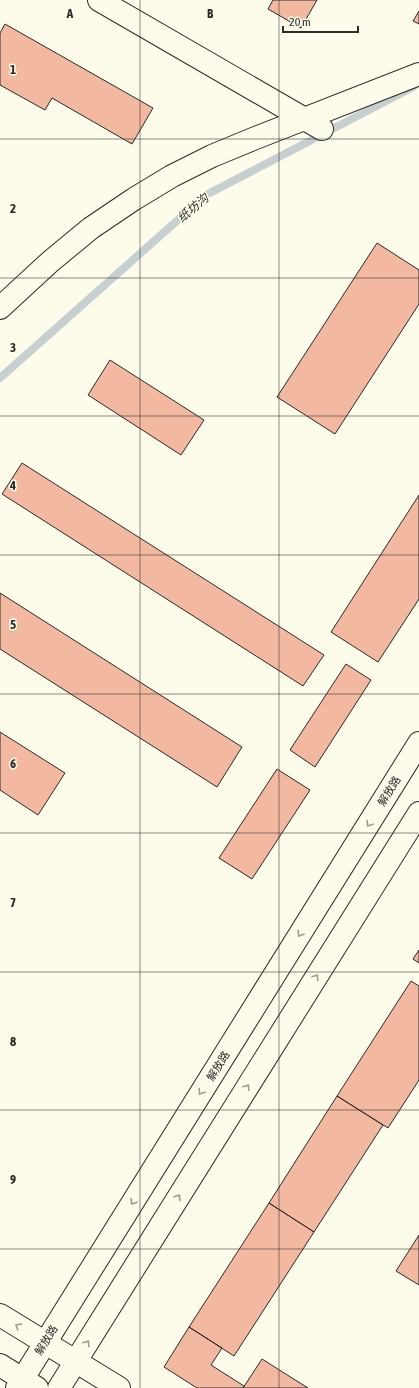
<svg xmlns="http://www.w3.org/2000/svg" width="419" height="1388" viewBox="0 0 419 1388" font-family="'Asap Condensed','Noto Sans SC',sans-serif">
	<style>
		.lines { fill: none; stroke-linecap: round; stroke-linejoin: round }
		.stream { stroke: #c7d0d0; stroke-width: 8 }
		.building { fill: #f2b8a0; stroke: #2b2b2b }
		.street-casing { stroke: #2b2b2b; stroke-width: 24 }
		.secondary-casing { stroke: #2b2b2b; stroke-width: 24 }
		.street { stroke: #fdfbea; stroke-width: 22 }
		.secondary { stroke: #fdfbea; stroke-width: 22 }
		.oneway { stroke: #9e9d94 }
		.grid { fill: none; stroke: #2b2b2b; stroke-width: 1; stroke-opacity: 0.55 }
		.labels { text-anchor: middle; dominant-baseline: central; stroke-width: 3; stroke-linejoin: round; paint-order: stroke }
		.street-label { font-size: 11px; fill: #2b2b2b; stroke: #fdfbea }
		.water-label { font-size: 12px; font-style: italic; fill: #2b2b2b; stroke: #fdfbea }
		.grid-label { font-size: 13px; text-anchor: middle; font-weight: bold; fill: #2b2b2b; stroke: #fdfbea; stroke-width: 3; stroke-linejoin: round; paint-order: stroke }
	</style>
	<rect width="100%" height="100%" fill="#fdfbea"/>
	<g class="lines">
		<path class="stream" d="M 0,378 L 206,195 L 413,87"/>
	</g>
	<path class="building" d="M 273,0 L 317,0 L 301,28 L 268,9 Z
		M 419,11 L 419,24 L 413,21 Z
		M 5,24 L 153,108 L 132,144 L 52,98 L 45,110 L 0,85 L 0,33 Z
		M 377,243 L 419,270 L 419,304 L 335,434 L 277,397 Z
		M 110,360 L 204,420 L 181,455 L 88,395 Z
		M 22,463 L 324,655 L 303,686 L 2,494 Z
		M 419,495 L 419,599 L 378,662 L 331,632 Z
		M 0,593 L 242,747 L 217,787 L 0,649 Z
		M 346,664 L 371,680 L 315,767 L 290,750 Z
		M 0,732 L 65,773 L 38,815 L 0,790 Z
		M 277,769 L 310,790 L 252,879 L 219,858 Z
		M 419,950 L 419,963 L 413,959 Z
		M 411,981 L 419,986 L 419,1080 L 388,1128 L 337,1096 Z
		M 337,1096 L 383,1125 L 314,1232 L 269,1203 Z
		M 269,1203 L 314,1232 L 234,1356 L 189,1327 Z
		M 419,1235 L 419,1285 L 396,1271 Z
		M 189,1327 L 222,1348 L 211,1365 L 244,1386 L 243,1388 L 197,1388 L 164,1367 Z
		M 262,1359 L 308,1388 L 243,1388 Z"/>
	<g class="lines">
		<defs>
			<path id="street" d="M 99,0 L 322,129
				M 0,308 L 51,261 L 91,228 L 134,199 L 172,176 L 212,156 L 253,139 L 419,74"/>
			<path id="secondary" d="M 0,1315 L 119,1388
				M 0,1365 L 37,1388
				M 17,1388 L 419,743
				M 59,1388 L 419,813"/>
		</defs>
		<use href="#street" class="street-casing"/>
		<use href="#secondary" class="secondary-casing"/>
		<use href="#street" class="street"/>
		<use href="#secondary" class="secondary"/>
	</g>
	<defs><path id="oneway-chevron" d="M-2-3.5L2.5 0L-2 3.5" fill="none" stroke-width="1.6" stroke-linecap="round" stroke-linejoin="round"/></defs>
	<g class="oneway">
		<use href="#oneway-chevron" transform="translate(369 824) rotate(122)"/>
		<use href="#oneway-chevron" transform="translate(300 934) rotate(122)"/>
		<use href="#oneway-chevron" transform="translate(316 977) rotate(-58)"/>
		<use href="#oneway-chevron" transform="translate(247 1087) rotate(-58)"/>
		<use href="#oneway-chevron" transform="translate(201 1092) rotate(122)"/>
		<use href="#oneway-chevron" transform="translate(178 1197) rotate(-58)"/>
		<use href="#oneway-chevron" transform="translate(133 1202) rotate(122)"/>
		<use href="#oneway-chevron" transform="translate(18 1326) rotate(-148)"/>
		<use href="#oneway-chevron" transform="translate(87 1343) rotate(-58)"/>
	</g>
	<path class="grid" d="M 140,0 L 140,1388M 279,0 L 279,1388M 0,139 L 419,139M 0,278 L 419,278M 0,416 L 419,416M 0,555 L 419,555M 0,694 L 419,694M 0,833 L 419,833M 0,972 L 419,972M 0,1110 L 419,1110M 0,1249 L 419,1249"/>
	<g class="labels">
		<g class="street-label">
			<text transform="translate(389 791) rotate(-58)">解放路</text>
			<text transform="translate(218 1066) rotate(-58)">解放路</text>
			<text transform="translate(46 1340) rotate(-58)">解放路</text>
		</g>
		<g class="water-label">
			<text transform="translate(193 208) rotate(-40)">纸坊沟</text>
		</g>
	</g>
	<g class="grid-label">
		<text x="70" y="18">A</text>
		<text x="210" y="18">B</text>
		<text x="13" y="74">1</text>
		<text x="13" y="213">2</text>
		<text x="13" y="352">3</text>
		<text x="13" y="490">4</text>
		<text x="13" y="629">5</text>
		<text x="13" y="768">6</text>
		<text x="13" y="907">7</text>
		<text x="13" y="1046">8</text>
		<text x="13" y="1184">9</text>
	</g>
	<path d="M283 26v6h75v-6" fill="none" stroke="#2b2b2b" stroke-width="2"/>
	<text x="289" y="26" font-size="12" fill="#2b2b2b" stroke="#fdfbea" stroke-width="3" paint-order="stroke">20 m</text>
</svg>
